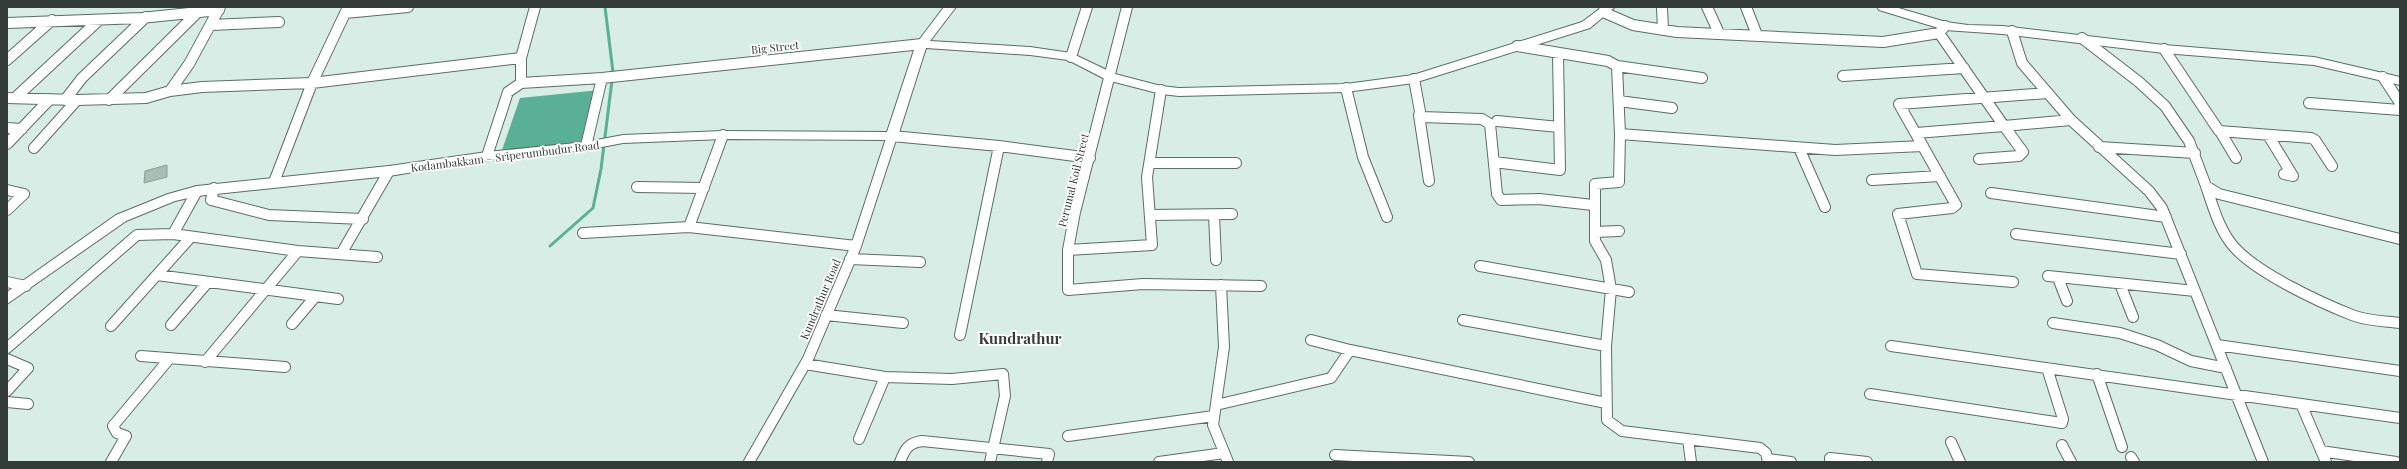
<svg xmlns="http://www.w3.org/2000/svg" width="2407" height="469" viewBox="0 0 2407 469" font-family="'Playfair Display',serif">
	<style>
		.water { fill: #5ab094 }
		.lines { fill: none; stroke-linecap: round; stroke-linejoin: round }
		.stream { stroke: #5ab094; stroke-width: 3 }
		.building { fill: #aabeb6; stroke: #8a9e96 }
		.minor-casing { stroke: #5b6d66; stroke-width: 12 }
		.major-casing { stroke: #5b6d66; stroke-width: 2 }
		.minor { stroke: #fff; stroke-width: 10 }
		.major { fill: #fff; fill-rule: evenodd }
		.labels { text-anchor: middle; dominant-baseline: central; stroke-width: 3.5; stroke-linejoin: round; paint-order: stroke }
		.street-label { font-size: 11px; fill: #333b38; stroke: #fff }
		.district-label { font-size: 15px; font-weight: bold; fill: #333b38; stroke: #fff }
	</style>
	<rect width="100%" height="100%" fill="#d8ede5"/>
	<path class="water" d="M 600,90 L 585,143 L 502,150 L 520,98 Z"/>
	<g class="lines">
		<path class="stream" d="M 550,246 L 593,208 L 601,169 L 613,72 L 605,7"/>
	</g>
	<path class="building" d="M 167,165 L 167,177 L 144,183 L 145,171 Z"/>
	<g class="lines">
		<defs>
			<path id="minor" d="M 1127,7 L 1075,212 L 1068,250 L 1068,290 L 1143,284 L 1261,286
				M 1707,7 L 1719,33
				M 1746,7 L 1757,35
				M 1662,8 L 1663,30
				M 1603,12 L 1633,25 L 1677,32 L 1883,42 L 1939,33 L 1945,26
				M 345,13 L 408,7
				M 7,23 L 141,18 L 219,10
				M 211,25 L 279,22
				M 2012,31 L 2022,63 L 2071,120 L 2149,191 L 2162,208 L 2263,462
				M 1939,33 L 2004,126 L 2071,120
				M 2082,38 L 2139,82 L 2165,106 L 2189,141 L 2206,186 L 2219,194 L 2400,239
				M 1517,46 L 1608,61 L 1617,66 L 1620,134 L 1619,182 L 1595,184 L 1595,241 L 1606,260 L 1611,289 L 1606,346 L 1607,420 L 1622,431 L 1760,448 L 1766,453 L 1768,462
				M 2164,49 L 2219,131 L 2311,138 L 2315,140 L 2332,166
				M 1071,57 L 1087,7
				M 7,60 L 52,20
				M 1617,66 L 1702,78
				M 1843,76 L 1964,68
				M 2383,77 L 2400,103
				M 1414,79 L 1421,117 L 1482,119 L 1490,124 L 1497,194 L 1501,200 L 1539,199 L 1593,205
				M 521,83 L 602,78 L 922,44
				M 1346,88 L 1363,157 L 1387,217
				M 170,91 L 189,64 L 220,7
				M 7,98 L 77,100 L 146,98 L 170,91 L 202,87 L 312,83 L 521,58
				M 15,98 L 99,20
				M 65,100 L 82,78 L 146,17
				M 109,100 L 197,13
				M 1619,101 L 1672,108
				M 2309,103 L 2400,110
				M 1419,115 L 1429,181
				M 1497,121 L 1559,127
				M 7,128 L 22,129
				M 1916,133 L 2004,126 L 2023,152 L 2019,156 L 1979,159
				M 2221,133 L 2236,158
				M 1620,134 L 1835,150 L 1923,146
				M 2268,135 L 2293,176 L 2284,174
				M 7,144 L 49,100
				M 586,146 L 602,78
				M 2099,147 L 2195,153
				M 34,148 L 77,100
				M 1799,148 L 1825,207
				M 487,156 L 508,92 L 521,83 L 521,58 L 535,7
				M 1494,162 L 1560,170 L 1558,54
				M 1151,163 L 1236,163
				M 1872,180 L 1940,176
				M 274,182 L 312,83 L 348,7
				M 2206,186 C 2213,206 2219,230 2234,247 C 2257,273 2319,302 2352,315 C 2367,321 2384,321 2400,323
				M 637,187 L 704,188
				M 214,188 L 211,200 L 269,215 L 363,219
				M 7,190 L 24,194 L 7,210
				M 1991,193 L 2166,217
				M 1150,215 L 1232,214
				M 1214,215 L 1216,260
				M 689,227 L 723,135
				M 1595,232 L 1619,231
				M 583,233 L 689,227 L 856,246
				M 173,234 L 197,191
				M 2016,234 L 2181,254
				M 1068,250 L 1152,245 L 1147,177 L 1161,90
				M 341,254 L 389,171
				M 850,259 L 920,262
				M 1480,266 L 1629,292
				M 157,275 L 338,299
				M 2048,276 L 2195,291
				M 2058,278 L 2067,301
				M 7,282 L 26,286
				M 2013,282 L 1917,274 L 1898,214 L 1952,208 L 1956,205 L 1899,104 L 2048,93
				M 2120,284 L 2133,317
				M 1221,285 L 1224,347 L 1213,425 L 1228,462
				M 826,315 L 903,323
				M 1463,320 L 1606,346
				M 2053,323 L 2120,333 L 2157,345 L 2191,361 L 2226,368
				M 292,324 L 315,297
				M 171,325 L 208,282
				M 111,326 L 190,238
				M 960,335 L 999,146
				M 1311,340 L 1350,350
				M 2217,345 L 2400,371
				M 1891,346 L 2400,418
				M 7,348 L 137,235 L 173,234 L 298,251 L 377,257
				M 141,356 L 285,367
				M 7,359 L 28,368 L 7,391
				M 205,362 L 298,251
				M 805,364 L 885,377 L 952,379 L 1003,374 L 1005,396 L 990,462
				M 2097,374 L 2122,447
				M 1870,394 L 2062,423 L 2063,419 L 2047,368
				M 7,402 L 28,404
				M 2301,404 L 2326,462
				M 1216,405 L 1331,378 L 1350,350 L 1606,403
				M 1068,436 L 1214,416
				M 859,439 L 885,377
				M 1688,439 L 1691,462
				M 1951,442 L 1960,462
				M 2062,445 L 2071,462
				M 2321,451 L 2396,462
				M 1335,455 L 1469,462
				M 2131,457 L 2134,462
				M 1768,459 L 1791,462
				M 111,462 L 126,436 L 117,433 L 113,426 L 170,358
				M 749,462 L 808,359 L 856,246 L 892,136 L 999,146 L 1090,158
				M 900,462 C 905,449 908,443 922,441 L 1049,454 L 1047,462
				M 1159,462 L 1224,453
				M 1830,462 L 1830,458 L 1867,462"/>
			<path id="major" d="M 944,7 L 956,7 L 930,41 L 1030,47 L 1071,53 L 1115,74 L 1161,86 L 1179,88 L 1346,84 L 1413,75 L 1582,22 L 1602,7 L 1615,7 L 1590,28 L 1414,83 L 1346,92 L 1179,96 L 1161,94 L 1107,80 L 1068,60 L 1030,55 L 926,48 L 898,136 L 892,140 L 723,139 L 623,143 L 586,150 L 487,160 L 389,176 L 197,196 L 175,201 L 126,221 L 7,304 L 7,292 L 116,215 L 168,194 L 197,186 L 389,166 L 487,152 L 586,142 L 623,135 L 723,131 L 887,132 L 916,44 Z
				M 1877,7 L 1895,7 L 1946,22 L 1968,25 L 2003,26 L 2164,45 L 2314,57 L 2400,77 L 2400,85 L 2314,65 L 2164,53 L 2003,34 L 1945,30 L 1879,10 Z"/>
		</defs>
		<use href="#minor" class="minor-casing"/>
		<use href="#major" class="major-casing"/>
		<use href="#minor" class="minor"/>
		<use href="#major" class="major"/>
	</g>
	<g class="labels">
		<g class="street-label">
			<text transform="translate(775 47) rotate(-6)">Big Street</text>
			<text transform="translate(505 156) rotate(-7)">Kodambakkam – Sriperumbudur Road</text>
			<text transform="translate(1073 180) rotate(-76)">Perumal Koil Street</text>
			<text transform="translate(820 299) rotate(-67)">Kundrathur Road</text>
		</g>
		<g class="district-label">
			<text x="1020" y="338">Kundrathur</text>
		</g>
	</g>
	<rect width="2407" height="469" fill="none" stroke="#333b38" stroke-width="16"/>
</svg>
